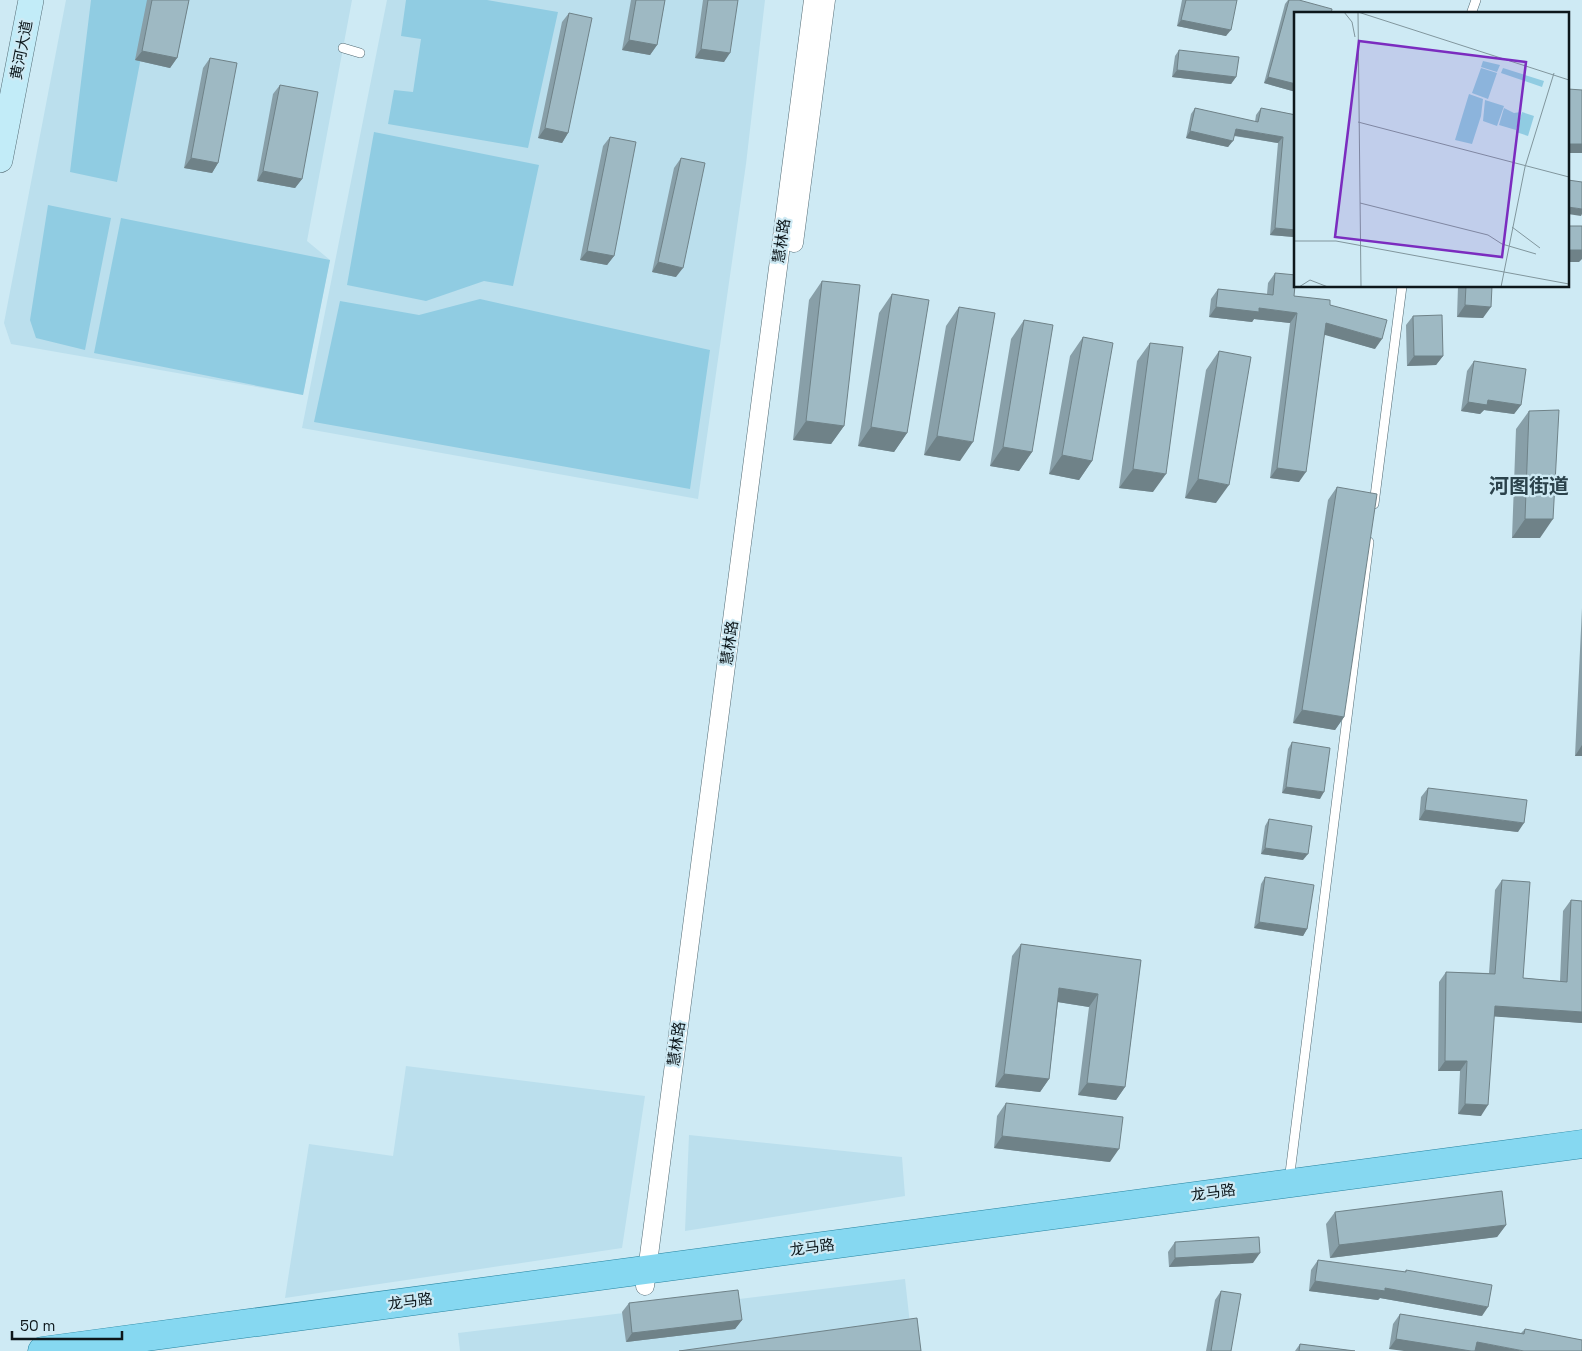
<svg xmlns="http://www.w3.org/2000/svg" width="1582" height="1351" viewBox="0 0 1582 1351" font-family="'Space Grotesk','Noto Sans SC',sans-serif">
	<style>
		.built { fill: #bbdfed }
		.green { fill: #90cce2 }
		.lines { fill: none; stroke-linecap: round; stroke-linejoin: round }
		.service-casing { stroke: #536b74; stroke-width: 10 }
		.minor-casing { stroke: #536b74; stroke-width: 19 }
		.secondary-casing { stroke: #536b74; stroke-width: 26 }
		.primary-casing { stroke: #2784a0; stroke-width: 29 }
		.service { stroke: #fff; stroke-width: 9 }
		.minor { stroke: #fff; stroke-width: 18 }
		.secondary { stroke: #c2ecf8; stroke-width: 25 }
		.primary { stroke: #86d8f1; stroke-width: 28 }
		.wall { fill: #889fa8 }
		.shaded-wall { fill: #6f8288 }
		.building { fill: #9eb9c3; stroke: #6f8288 }
		.labels { text-anchor: middle; dominant-baseline: central; stroke-width: 4.5; stroke-linejoin: round; paint-order: stroke }
		.street-label { font-size: 15px; fill: #0d171b; stroke: #ceeaf4 }
		.district-label { font-size: 20px; font-weight: bold; fill: #2b424b; stroke: #ceeaf4 }
		.inset-road { fill: none; stroke: #81969d; stroke-width: 1 }
		.view { fill: #7b2cbf; fill-opacity: 0.15; stroke: #7b2cbf; stroke-width: 2.5 }
		.inset-edge { fill: none; stroke: #0d171b; stroke-width: 2.5 }
	</style>
	<rect width="100%" height="100%" fill="#ceeaf4"/>
	<path class="built" d="M 66,0 L 352,0 L 307,241 L 330,260 L 303,395 L 11,344 L 4,323 Z
		M 387,0 L 765,0 L 746,164 L 698,499 L 302,428 Z
		M 406,1066 L 645,1096 L 622,1248 L 285,1298 L 309,1144 L 393,1156 Z
		M 689,1135 L 902,1157 L 905,1196 L 685,1231 Z
		M 905,1279 L 913,1351 L 460,1351 L 458,1333 Z"/>
	<path class="green" d="M 91,0 L 152,0 L 117,182 L 70,172 Z
		M 406,0 L 487,0 L 558,12 L 528,148 L 388,124 L 394,90 L 413,92 L 421,39 L 401,36 Z
		M 374,132 L 539,165 L 513,286 L 484,281 L 426,301 L 347,285 Z
		M 48,205 L 111,218 L 85,350 L 36,338 L 30,320 Z
		M 121,218 L 330,260 L 303,395 L 94,353 Z
		M 480,299 L 710,350 L 690,489 L 314,422 L 340,301 L 419,315 Z"/>
	<g class="lines">
		<defs>
			<path id="service" d="M 1471,14 L 1476,0
				M 343,48 L 360,53
				M 1374,504 L 1402,286
				M 1289,1181 L 1369,542"/>
			<path id="minor" d="M 794,243 L 826,0
				M 645,1286 L 813,0"/>
			<path id="secondary" d="M 0,160 L 31,0"/>
			<path id="primary" d="M 42,1351 L 1582,1144"/>
		</defs>
		<use href="#service" class="service-casing"/>
		<use href="#minor" class="minor-casing"/>
		<use href="#secondary" class="secondary-casing"/>
		<use href="#primary" class="primary-casing"/>
		<use href="#service" class="service"/>
		<use href="#minor" class="minor"/>
		<use href="#secondary" class="secondary"/>
		<use href="#primary" class="primary"/>
	</g>
	<path class="wall" d="M 147,0 L 189,0 L 177,58 L 170,68 L 135,60 Z
		M 631,0 L 665,0 L 657,45 L 650,55 L 622,50 Z
		M 703,0 L 738,0 L 724,62 L 695,58 Z
		M 1182,0 L 1237,0 L 1226,36 L 1177,26 Z
		M 1288,0 L 1299,0 L 1296,92 L 1264,83 L 1285,4 Z
		M 569,13 L 568,133 L 562,143 L 538,138 L 562,22 Z
		M 1179,50 L 1236,77 L 1231,84 L 1172,77 L 1175,56 Z
		M 210,58 L 218,163 L 212,173 L 184,168 L 203,68 Z
		M 280,85 L 302,179 L 295,188 L 257,181 L 273,94 Z
		M 1195,108 L 1255,122 L 1256,115 L 1261,108 L 1296,115 L 1296,234 L 1294,237 L 1270,235 L 1278,143 L 1234,136 L 1228,147 L 1186,138 L 1191,114 Z
		M 610,137 L 614,256 L 607,265 L 580,260 L 603,146 Z
		M 681,158 L 676,277 L 652,272 L 674,168 Z
		M 1275,273 L 1294,296 L 1330,305 L 1375,349 L 1324,334 L 1299,482 L 1270,478 L 1290,323 L 1254,319 L 1252,322 L 1209,317 L 1211,299 L 1218,289 L 1267,294 L 1268,283 Z
		M 822,281 L 844,426 L 831,444 L 793,440 L 809,300 Z
		M 1458,286 L 1492,286 L 1483,318 L 1457,317 Z
		M 892,294 L 907,433 L 894,452 L 858,446 L 879,313 Z
		M 959,307 L 960,461 L 924,455 L 946,326 Z
		M 1413,316 L 1443,356 L 1436,365 L 1407,366 L 1406,325 Z
		M 1024,320 L 1032,452 L 1019,471 L 990,466 L 1011,339 Z
		M 1083,337 L 1092,461 L 1079,480 L 1049,474 L 1070,356 Z
		M 1150,343 L 1153,492 L 1119,488 L 1137,361 Z
		M 1219,351 L 1216,503 L 1185,498 L 1206,370 Z
		M 1474,361 L 1521,405 L 1514,414 L 1484,410 L 1480,414 L 1461,411 L 1467,371 Z
		M 1529,411 L 1540,538 L 1512,538 L 1516,429 Z
		M 1337,487 L 1344,717 L 1335,730 L 1293,723 L 1328,500 Z
		M 1582,608 L 1582,756 L 1575,756 Z
		M 1292,742 L 1320,799 L 1282,793 L 1288,749 Z
		M 1428,788 L 1518,832 L 1419,820 L 1421,797 Z
		M 1269,819 L 1303,860 L 1261,854 L 1265,826 Z
		M 1265,877 L 1307,929 L 1303,936 L 1254,928 L 1261,884 Z
		M 1502,880 L 1523,978 L 1560,981 L 1563,911 L 1571,900 L 1582,901 L 1582,1023 L 1494,1016 L 1481,1116 L 1458,1114 L 1460,1071 L 1438,1071 L 1439,982 L 1446,972 L 1489,973 L 1495,890 Z
		M 1021,944 L 1141,960 L 1125,1087 L 1116,1100 L 1078,1095 L 1089,1007 L 1058,1002 L 1049,1079 L 1040,1092 L 995,1087 L 1012,956 Z
		M 1006,1103 L 1110,1162 L 994,1148 L 997,1116 Z
		M 1335,1212 L 1506,1225 L 1497,1237 L 1330,1258 L 1326,1224 Z
		M 1175,1242 L 1253,1263 L 1169,1267 L 1168,1252 Z
		M 1318,1260 L 1405,1272 L 1406,1270 L 1482,1316 L 1380,1298 L 1378,1300 L 1309,1291 L 1311,1270 Z
		M 1221,1291 L 1231,1351 L 1206,1351 L 1215,1300 Z
		M 629,1303 L 742,1320 L 735,1329 L 626,1342 L 622,1312 Z
		M 1400,1314 L 1521,1333 L 1525,1329 L 1582,1340 L 1389,1349 L 1393,1324 Z
		M 1300,1344 L 1355,1351 L 1295,1351 Z"/>
	<path class="shaded-wall" d="M 1181,20 L 1231,30 L 1226,36 L 1177,26 Z
		M 629,40 L 657,45 L 650,55 L 622,50 Z
		M 701,49 L 730,53 L 724,62 L 695,58 Z
		M 142,51 L 177,58 L 170,68 L 135,60 Z
		M 1177,70 L 1236,77 L 1231,84 L 1172,77 Z
		M 1268,77 L 1296,84 L 1296,92 L 1264,83 Z
		M 545,128 L 568,133 L 562,143 L 538,138 Z
		M 1236,129 L 1283,137 L 1278,143 L 1231,135 Z
		M 1190,131 L 1233,141 L 1228,147 L 1186,138 Z
		M 1568,144 L 1582,144 L 1582,153 L 1568,153 Z
		M 191,158 L 218,163 L 212,173 L 184,168 Z
		M 263,171 L 302,179 L 295,188 L 257,181 Z
		M 1568,207 L 1582,209 L 1582,214 L 1581,216 L 1568,214 Z
		M 1275,228 L 1296,230 L 1296,234 L 1294,237 L 1270,235 Z
		M 1568,250 L 1582,250 L 1582,259 L 1579,262 L 1568,262 Z
		M 587,251 L 614,256 L 607,265 L 580,260 Z
		M 658,262 L 683,268 L 676,277 L 652,272 Z
		M 1465,305 L 1491,307 L 1483,318 L 1457,317 Z
		M 1216,307 L 1259,308 L 1297,313 L 1290,323 L 1254,319 L 1252,322 L 1209,317 Z
		M 1326,323 L 1382,339 L 1375,349 L 1318,333 Z
		M 1414,356 L 1443,356 L 1436,365 L 1407,366 Z
		M 1488,400 L 1521,405 L 1514,414 L 1484,410 L 1480,414 L 1461,411 L 1468,402 Z
		M 806,421 L 844,426 L 831,444 L 793,440 Z
		M 871,427 L 907,433 L 894,452 L 858,446 Z
		M 937,436 L 973,442 L 960,461 L 924,455 Z
		M 1003,447 L 1032,452 L 1019,471 L 990,466 Z
		M 1062,455 L 1092,461 L 1079,480 L 1049,474 Z
		M 1277,468 L 1306,472 L 1299,482 L 1270,478 Z
		M 1133,469 L 1166,474 L 1153,492 L 1119,488 Z
		M 1198,479 L 1229,485 L 1216,503 L 1185,498 Z
		M 1525,519 L 1553,519 L 1540,538 L 1512,538 Z
		M 1302,710 L 1344,717 L 1335,730 L 1293,723 Z
		M 1582,745 L 1582,756 L 1575,756 Z
		M 1286,787 L 1324,792 L 1320,799 L 1282,793 Z
		M 1425,810 L 1524,823 L 1518,832 L 1419,820 Z
		M 1265,848 L 1308,854 L 1303,860 L 1261,854 Z
		M 1259,922 L 1307,929 L 1303,936 L 1254,928 Z
		M 1059,988 L 1098,994 L 1089,1007 L 1051,1001 Z
		M 1495,1006 L 1582,1012 L 1582,1023 L 1488,1016 Z
		M 1445,1061 L 1467,1061 L 1460,1071 L 1438,1071 Z
		M 1004,1074 L 1049,1079 L 1040,1092 L 995,1087 Z
		M 1087,1083 L 1125,1087 L 1116,1100 L 1078,1095 Z
		M 1465,1104 L 1488,1105 L 1481,1116 L 1458,1114 Z
		M 1002,1136 L 1119,1149 L 1110,1162 L 994,1148 Z
		M 1506,1225 L 1497,1237 L 1330,1258 L 1339,1245 Z
		M 1260,1253 L 1253,1263 L 1169,1267 L 1175,1258 Z
		M 1315,1281 L 1385,1288 L 1488,1307 L 1482,1316 L 1380,1298 L 1378,1300 L 1309,1291 Z
		M 742,1320 L 735,1329 L 626,1342 L 632,1333 Z
		M 1396,1339 L 1477,1342 L 1524,1351 L 1404,1351 L 1389,1349 Z"/>
	<path class="building" d="M 152,0 L 189,0 L 177,58 L 142,51 Z
		M 636,0 L 665,0 L 657,45 L 629,40 Z
		M 708,0 L 738,0 L 730,53 L 701,49 Z
		M 1186,0 L 1237,0 L 1231,30 L 1181,20 Z
		M 1289,0 L 1299,0 L 1332,9 L 1331,14 L 1296,14 L 1296,84 L 1268,77 Z
		M 569,13 L 592,18 L 568,133 L 545,128 Z
		M 1179,50 L 1239,57 L 1236,77 L 1177,70 Z
		M 210,58 L 237,63 L 218,163 L 191,158 Z
		M 280,85 L 318,92 L 302,179 L 263,171 Z
		M 1568,89 L 1582,90 L 1582,144 L 1568,144 Z
		M 1195,108 L 1258,122 L 1261,108 L 1296,115 L 1296,230 L 1275,228 L 1283,137 L 1236,129 L 1233,141 L 1190,131 Z
		M 610,137 L 636,142 L 614,256 L 587,251 Z
		M 681,158 L 705,163 L 683,268 L 658,262 Z
		M 1568,180 L 1582,182 L 1582,209 L 1568,207 Z
		M 1568,226 L 1582,226 L 1582,250 L 1568,250 Z
		M 1275,273 L 1296,275 L 1294,296 L 1330,300 L 1330,305 L 1387,320 L 1382,339 L 1326,323 L 1306,472 L 1277,468 L 1297,313 L 1259,308 L 1259,312 L 1216,307 L 1218,289 L 1273,295 Z
		M 822,281 L 860,285 L 844,426 L 806,421 Z
		M 1466,286 L 1492,286 L 1491,307 L 1465,305 Z
		M 892,294 L 929,300 L 907,433 L 871,427 Z
		M 959,307 L 995,313 L 973,442 L 937,436 Z
		M 1442,315 L 1443,356 L 1414,356 L 1413,316 Z
		M 1024,320 L 1053,325 L 1032,452 L 1003,447 Z
		M 1083,337 L 1113,343 L 1092,461 L 1062,455 Z
		M 1150,343 L 1183,347 L 1166,474 L 1133,469 Z
		M 1219,351 L 1251,357 L 1229,485 L 1198,479 Z
		M 1474,361 L 1526,369 L 1521,405 L 1488,400 L 1487,405 L 1468,402 Z
		M 1559,410 L 1553,519 L 1525,519 L 1529,411 Z
		M 1337,487 L 1377,494 L 1344,717 L 1302,710 Z
		M 1292,742 L 1330,748 L 1324,792 L 1286,787 Z
		M 1428,788 L 1527,800 L 1524,823 L 1425,810 Z
		M 1269,819 L 1312,826 L 1308,854 L 1265,848 Z
		M 1265,877 L 1314,885 L 1307,929 L 1259,922 Z
		M 1502,880 L 1530,882 L 1523,978 L 1567,982 L 1571,900 L 1582,901 L 1582,1012 L 1495,1006 L 1488,1105 L 1465,1104 L 1467,1061 L 1445,1061 L 1446,972 L 1495,974 Z
		M 1021,944 L 1141,960 L 1125,1087 L 1087,1083 L 1098,994 L 1059,988 L 1049,1079 L 1004,1074 Z
		M 1006,1103 L 1123,1117 L 1119,1149 L 1002,1136 Z
		M 1502,1191 L 1506,1225 L 1339,1245 L 1335,1212 Z
		M 1259,1237 L 1260,1253 L 1175,1258 L 1175,1242 Z
		M 1318,1260 L 1406,1272 L 1406,1270 L 1492,1285 L 1488,1307 L 1385,1288 L 1385,1291 L 1315,1281 Z
		M 738,1290 L 742,1320 L 632,1333 L 629,1303 Z
		M 1221,1291 L 1241,1294 L 1231,1351 L 1211,1351 Z
		M 1400,1314 L 1524,1334 L 1525,1329 L 1582,1340 L 1582,1351 L 1524,1351 L 1477,1342 L 1475,1351 L 1471,1351 L 1396,1339 Z
		M 917,1318 L 921,1351 L 679,1351 Z
		M 1300,1344 L 1355,1351 L 1299,1351 Z"/>
	<g class="labels">
		<g class="street-label">
			<text transform="translate(21 50) rotate(-79)">黄河大道</text>
			<text transform="translate(781 241) rotate(-82)">慧林路</text>
			<text transform="translate(729 643) rotate(-82)">慧林路</text>
			<text transform="translate(676 1044) rotate(-82)">慧林路</text>
			<text transform="translate(1213 1192) rotate(-8)">龙马路</text>
			<text transform="translate(812 1247) rotate(-8)">龙马路</text>
			<text transform="translate(410 1301) rotate(-8)">龙马路</text>
		</g>
		<g class="district-label">
			<text x="1529" y="486">河图街道</text>
		</g>
	</g>
	<g transform="translate(1294 12)">
		<rect width="275" height="275" fill="#ceeaf4"/>
		<path d="M 189,49 L 206,53 L 203,60 L 187,55 ZM 187,56 L 203,61 L 194,87 L 178,81 ZM 209,56 L 250,69 L 248,75 L 207,61 ZM 175,82 L 189,87 L 187,104 L 178,132 L 161,128 ZM 191,88 L 210,94 L 203,114 L 189,109 ZM 210,96 L 220,101 L 227,100 L 222,118 L 205,113 ZM 228,100 L 240,104 L 234,124 L 222,120 Z" fill="#90cce2"/>
		<path class="inset-road" d="M 50,0 L 58,10 L 61,25M 64,0 L 67,275M 64,0 L 275,68M 64,110 L 275,165M 66,191 L 194,223 L 208,232 L 242,242M 218,215 L 246,236M 0,229 L 42,229 L 275,272M 5,275 L 16,268 L 34,275M 207,275 L 231,155 L 260,61"/>
		<path class="view" d="M 65,29 L 232,50 L 208,245 L 41,225 Z"/>
		<rect width="275" height="275" class="inset-edge"/>
	</g>
	<path d="M12 1331v8h110v-8" fill="none" stroke="#0d171b" stroke-width="2.5"/>
	<text x="20" y="1331" font-size="15" fill="#0d171b" stroke="#ceeaf4" stroke-width="4" paint-order="stroke">50 m</text>
</svg>
